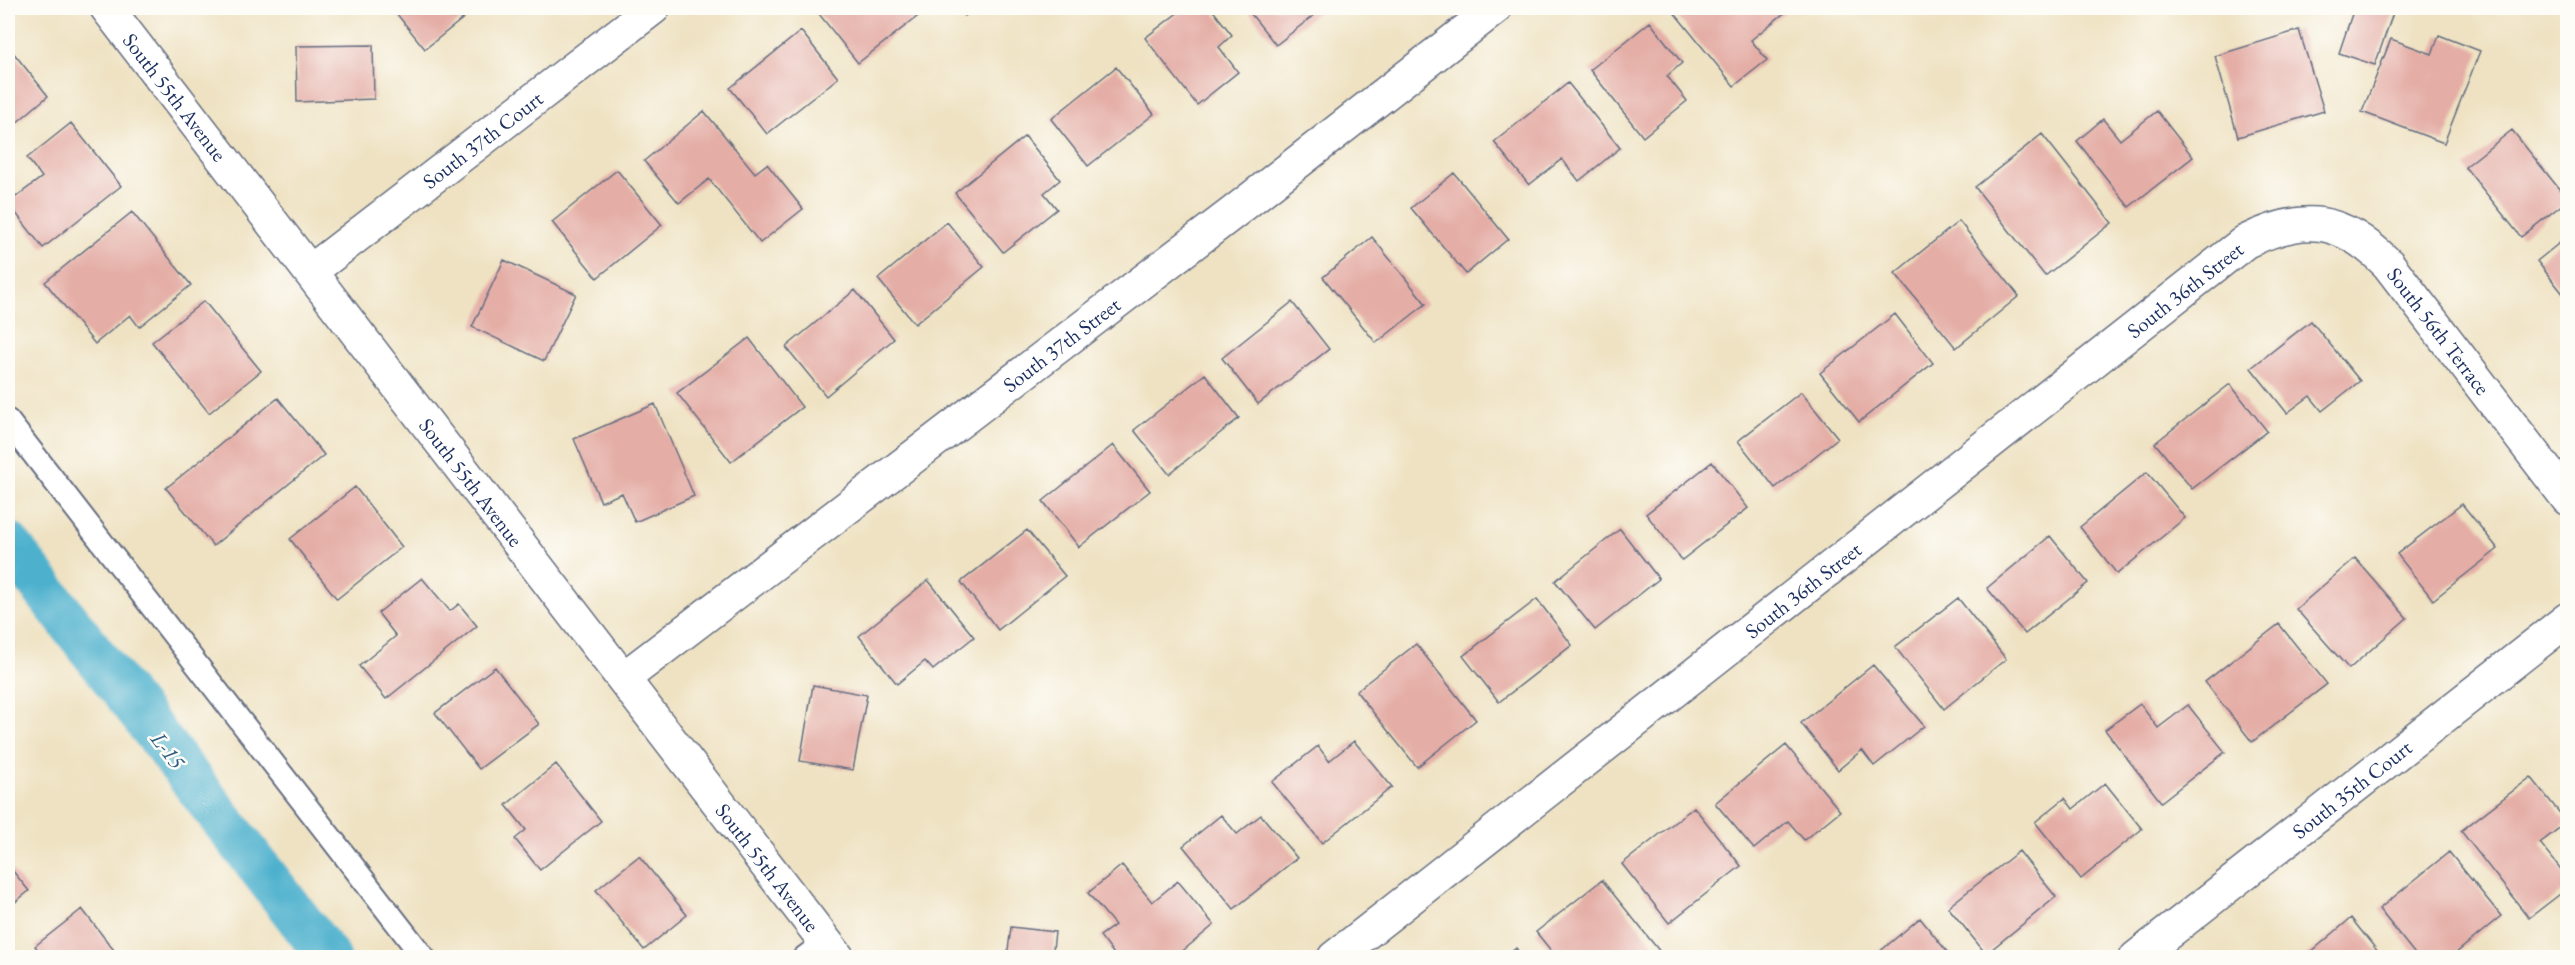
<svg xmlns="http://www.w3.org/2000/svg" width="2575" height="965" viewBox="0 0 2575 965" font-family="'EB Garamond',serif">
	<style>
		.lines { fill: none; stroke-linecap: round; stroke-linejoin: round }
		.canal { stroke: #4eb1cd; stroke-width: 44 }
		.building { fill: #e4ada6 }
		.service-casing { stroke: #656e81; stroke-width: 26 }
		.minor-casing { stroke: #656e81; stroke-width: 36 }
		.service { stroke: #fff; stroke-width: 22 }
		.minor { stroke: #fff; stroke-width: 33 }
		.labels { text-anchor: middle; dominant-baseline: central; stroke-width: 5; stroke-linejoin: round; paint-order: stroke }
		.street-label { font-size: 21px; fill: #1b2f5e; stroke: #fdfcf7 }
		.water-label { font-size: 22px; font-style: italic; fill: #2d5c85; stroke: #fdfcf7 }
	</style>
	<rect width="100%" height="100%" fill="#fdfcf7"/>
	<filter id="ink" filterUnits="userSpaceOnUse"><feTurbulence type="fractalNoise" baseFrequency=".0167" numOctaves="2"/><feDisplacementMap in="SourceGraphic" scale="12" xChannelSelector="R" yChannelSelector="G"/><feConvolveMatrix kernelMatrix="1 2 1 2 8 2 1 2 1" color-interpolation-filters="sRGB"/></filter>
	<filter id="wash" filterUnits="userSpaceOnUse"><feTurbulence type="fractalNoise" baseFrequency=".008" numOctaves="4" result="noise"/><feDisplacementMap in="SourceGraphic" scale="24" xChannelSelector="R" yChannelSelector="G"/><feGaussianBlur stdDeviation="1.35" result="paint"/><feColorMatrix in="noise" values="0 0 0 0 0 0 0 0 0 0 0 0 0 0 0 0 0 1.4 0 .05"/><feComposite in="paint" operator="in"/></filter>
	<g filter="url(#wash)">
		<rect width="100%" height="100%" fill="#efe2c2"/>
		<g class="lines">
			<path class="canal" d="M 8,543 L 329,958"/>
		</g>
		<g id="blocks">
			<path class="building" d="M 392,8 L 476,8 L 425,49 Z
				M 827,8 L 912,8 L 918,16 L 858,63 L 819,14 Z
				M 958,8 L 976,8 L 965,16 Z
				M 1184,8 L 1211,8 L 1232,35 L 1219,47 L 1238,72 L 1197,105 L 1145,38 Z
				M 1246,8 L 1323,8 L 1276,45 Z
				M 1676,8 L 1785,8 L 1788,10 L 1751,40 L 1767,60 L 1734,86 L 1672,10 Z
				M 2354,8 L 2376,8 L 2393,13 L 2375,65 L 2339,53 Z
				M 1650,22 L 1682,63 L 1667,76 L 1687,101 L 1643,137 L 1590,70 Z
				M 2299,30 L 2324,111 L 2238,137 L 2215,56 Z
				M 801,31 L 838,78 L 767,134 L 730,88 Z
				M 2439,35 L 2480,51 L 2444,143 L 2362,112 L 2391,39 L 2432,54 Z
				M 373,45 L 374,99 L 297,102 L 296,46 Z
				M 8,46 L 48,96 L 8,130 Z
				M 1116,67 L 1154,114 L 1088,166 L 1051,119 Z
				M 1568,83 L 1620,148 L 1579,181 L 1562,159 L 1529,185 L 1494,142 Z
				M 704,111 L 755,173 L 767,164 L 803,209 L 760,243 L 709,179 L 679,203 L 644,161 Z
				M 2157,111 L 2193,157 L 2129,207 L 2077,141 L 2103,119 L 2120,140 Z
				M 71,123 L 121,186 L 43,248 L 8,203 L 42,177 L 27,158 Z
				M 2512,130 L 2568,200 L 2521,237 L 2465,167 Z
				M 2042,134 L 2112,223 L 2045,276 L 1975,187 Z
				M 1025,136 L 1060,180 L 1044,193 L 1057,209 L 1003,252 L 955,193 Z
				M 617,170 L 662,225 L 597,278 L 552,222 Z
				M 1454,173 L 1508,239 L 1466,274 L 1411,208 Z
				M 132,212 L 191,285 L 139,327 L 130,315 L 95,344 L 45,282 Z
				M 1959,221 L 2019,296 L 1956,348 L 1895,273 Z
				M 947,222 L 984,267 L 915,324 L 878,279 Z
				M 2568,236 L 2568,300 L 2537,261 Z
				M 1372,237 L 1426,304 L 1376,343 L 1323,277 Z
				M 504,260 L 576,294 L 544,361 L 472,327 Z
				M 855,290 L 894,339 L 826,396 L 786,347 Z
				M 204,301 L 261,371 L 209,413 L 152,342 Z
				M 1292,302 L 1329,349 L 1258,404 L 1222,358 Z
				M 1895,314 L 1933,363 L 1859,422 L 1820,373 Z
				M 2311,321 L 2360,381 L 2322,411 L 2310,396 L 2287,413 L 2251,368 Z
				M 749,338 L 802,407 L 731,462 L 677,393 Z
				M 1205,374 L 1239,418 L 1169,474 L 1134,430 Z
				M 2230,384 L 2267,431 L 2192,489 L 2155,443 Z
				M 1801,392 L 1838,438 L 1775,488 L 1738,441 Z
				M 278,398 L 324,455 L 213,546 L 166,488 Z
				M 655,404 L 694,496 L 635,522 L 622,493 L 601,502 L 574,439 Z
				M 1113,445 L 1150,491 L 1079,547 L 1043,501 Z
				M 1712,462 L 1748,508 L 1682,560 L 1646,514 Z
				M 2147,472 L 2185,518 L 2117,574 L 2080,527 Z
				M 355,487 L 402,547 L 337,599 L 290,539 Z
				M 2462,504 L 2498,549 L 2433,600 L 2397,554 Z
				M 1620,529 L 1659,579 L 1595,630 L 1555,581 Z
				M 1027,530 L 1065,576 L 998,630 L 961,582 Z
				M 2050,536 L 2088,583 L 2025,634 L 1987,588 Z
				M 2355,558 L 2407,618 L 2349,669 L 2296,609 Z
				M 422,578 L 450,611 L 459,604 L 477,626 L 386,699 L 359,666 L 396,636 L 378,613 Z
				M 928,580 L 974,637 L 933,670 L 925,661 L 897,684 L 859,636 Z
				M 1958,598 L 2006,659 L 1944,709 L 1895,647 Z
				M 1537,599 L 1572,645 L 1499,702 L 1463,656 Z
				M 2279,624 L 2327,684 L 2252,742 L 2205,682 Z
				M 1416,644 L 1476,720 L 1417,767 L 1356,691 Z
				M 1873,665 L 1924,726 L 1874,766 L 1862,750 L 1838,770 L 1801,723 Z
				M 495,667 L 539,724 L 479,769 L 435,713 Z
				M 813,685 L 867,695 L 853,770 L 800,761 Z
				M 2140,704 L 2158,728 L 2188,705 L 2225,752 L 2161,802 L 2105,730 Z
				M 1354,741 L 1392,787 L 1322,843 L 1272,782 L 1318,746 L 1329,761 Z
				M 1786,745 L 1840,811 L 1804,840 L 1788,821 L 1754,849 L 1715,803 Z
				M 556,764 L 601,821 L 540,870 L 515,839 L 526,830 L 506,805 Z
				M 2531,777 L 2567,822 L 2540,843 L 2568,878 L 2568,888 L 2529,918 L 2461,831 Z
				M 2105,783 L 2142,829 L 2081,879 L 2035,822 L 2065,798 L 2073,809 Z
				M 1694,807 L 1741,866 L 1669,923 L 1622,864 Z
				M 1221,815 L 1237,834 L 1261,815 L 1297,858 L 1234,909 L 1183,846 Z
				M 2019,851 L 2056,897 L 1986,954 L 1948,907 Z
				M 2449,852 L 2501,916 L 2450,958 L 2418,958 L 2379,909 Z
				M 639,856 L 687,915 L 644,950 L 596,890 Z
				M 8,865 L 29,891 L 8,908 Z
				M 1122,865 L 1152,902 L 1178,881 L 1214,925 L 1174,958 L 1117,958 L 1100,936 L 1115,925 L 1088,893 Z
				M 1602,880 L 1665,958 L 1557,958 L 1536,932 Z
				M 82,909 L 120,958 L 45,958 L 35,946 Z
				M 1920,918 L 1952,958 L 1872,958 Z
				M 2351,918 L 2383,958 L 2304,958 Z
				M 1011,927 L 1055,932 L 1052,958 L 1007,958 Z
				M 1516,948 L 1523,958 L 1504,958 Z"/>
		</g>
	</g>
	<g filter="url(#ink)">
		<use href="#blocks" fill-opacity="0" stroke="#656e81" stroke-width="1.5"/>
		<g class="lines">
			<defs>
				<path id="service" d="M 8,421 L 424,958
					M 804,958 L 825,942"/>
				<g id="minor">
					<path id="s1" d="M 107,8 L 838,958"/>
					<path id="s2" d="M 311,271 L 653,8"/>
					<path id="s3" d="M 624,678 L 1234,212 L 1495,8"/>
					<path id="s4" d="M 1334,958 L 2245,242 C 2305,213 2341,217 2388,264 L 2568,499"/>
					<path id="s5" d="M 2136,958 L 2568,619"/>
				</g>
			</defs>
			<use href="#service" class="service-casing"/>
			<use href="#minor" class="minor-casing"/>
			<use href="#service" class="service"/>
			<use href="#minor" class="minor"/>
		</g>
	</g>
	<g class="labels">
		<g class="street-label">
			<text stroke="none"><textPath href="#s1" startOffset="112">South 55th Avenue</textPath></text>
			<text stroke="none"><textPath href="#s2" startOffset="216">South 37th Court</textPath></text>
			<text stroke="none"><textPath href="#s4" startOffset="1082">South 36th Street</textPath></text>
			<text stroke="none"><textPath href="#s4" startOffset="1401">South 56th Terrace</textPath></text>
			<text stroke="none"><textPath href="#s3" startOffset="550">South 37th Street</textPath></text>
			<text stroke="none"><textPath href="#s1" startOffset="598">South 55th Avenue</textPath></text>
			<text stroke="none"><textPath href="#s4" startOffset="596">South 36th Street</textPath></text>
			<text stroke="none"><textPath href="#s5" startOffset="274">South 35th Court</textPath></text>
			<text stroke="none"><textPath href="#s1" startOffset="1084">South 55th Avenue</textPath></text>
		</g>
		<g class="water-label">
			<text transform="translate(168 750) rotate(52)">L-15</text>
		</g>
	</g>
	<rect width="2575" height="965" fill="none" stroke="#fdfcf7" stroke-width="30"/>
</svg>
